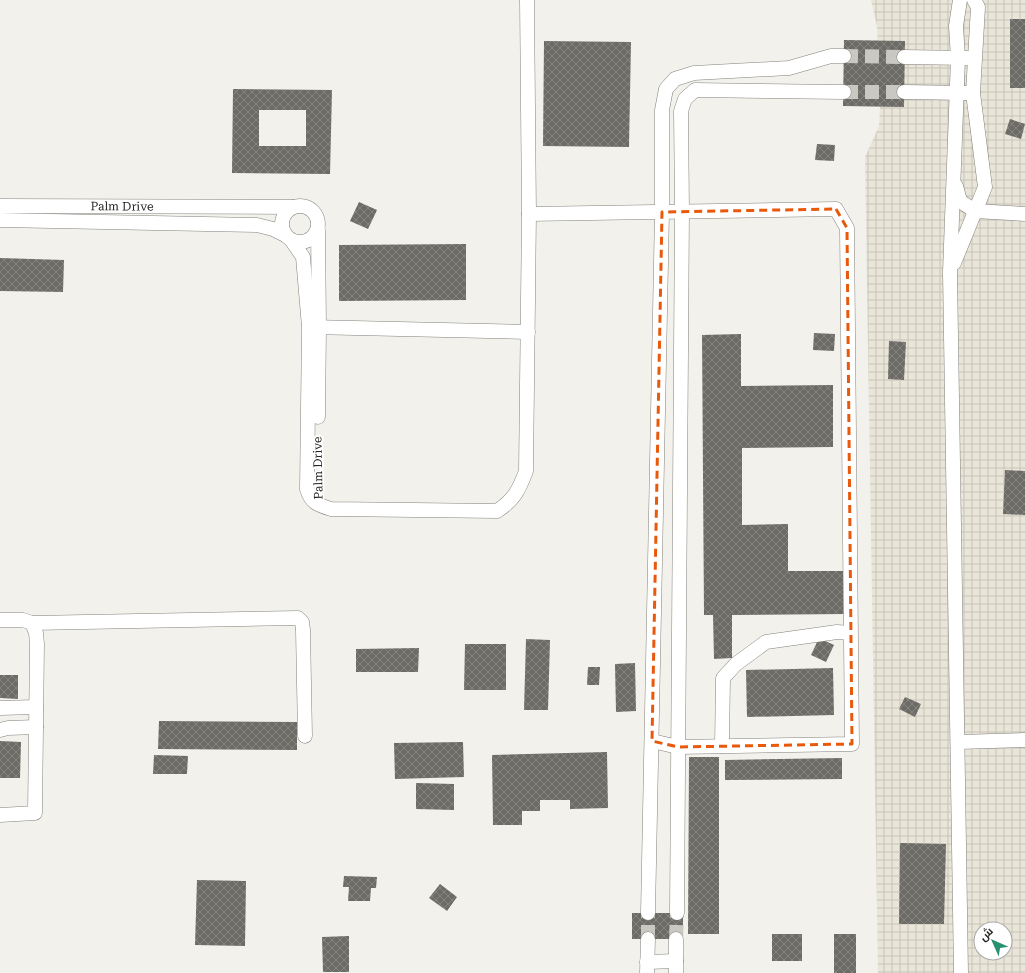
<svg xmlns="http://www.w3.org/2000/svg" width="1025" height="973" viewBox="0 0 1025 973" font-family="'Roboto Serif',Cairo,serif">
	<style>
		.industrial { fill: url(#industrial-grid); fill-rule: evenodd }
		.building { fill: url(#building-cross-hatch); fill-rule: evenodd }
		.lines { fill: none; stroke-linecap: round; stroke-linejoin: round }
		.minor-tunnel { stroke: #c9c8c3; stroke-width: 14; stroke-dasharray: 14 7; stroke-linecap: butt }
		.minor-casing { stroke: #83827c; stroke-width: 15 }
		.minor { stroke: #fff; stroke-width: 14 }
		.marked { fill: none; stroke: #e8590c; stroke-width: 3; stroke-dasharray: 8 5; stroke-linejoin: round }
		.labels { text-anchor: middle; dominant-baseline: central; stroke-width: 4; stroke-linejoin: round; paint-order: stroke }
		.street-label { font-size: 12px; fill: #272624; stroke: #fff }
	</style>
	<defs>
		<pattern id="industrial-grid" width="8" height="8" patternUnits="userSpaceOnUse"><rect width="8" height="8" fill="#e9e5d8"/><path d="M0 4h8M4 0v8" fill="none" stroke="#c8c4b9"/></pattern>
		<pattern id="building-cross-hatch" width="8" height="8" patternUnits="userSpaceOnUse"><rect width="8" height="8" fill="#6d6b66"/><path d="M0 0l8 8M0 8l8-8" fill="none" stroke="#858480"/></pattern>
	</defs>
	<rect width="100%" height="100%" fill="#f2f1eb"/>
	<path class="industrial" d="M 871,0 L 1025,0 L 1025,973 L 878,973 L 865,157 L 879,126 L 880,107 L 877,26 ZM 981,929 L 1005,929 L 1005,953 L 981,953 Z"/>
	<path class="building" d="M 1010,19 L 1025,19 L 1025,88 L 1010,88 Z
		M 844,40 L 905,41 L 904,107 L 843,106 Z
		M 544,41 L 631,42 L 629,147 L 543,146 Z
		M 233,89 L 332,90 L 330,174 L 232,173 ZM 259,110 L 306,110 L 306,146 L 259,146 Z
		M 1010,119 L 1025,124 L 1021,139 L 1005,134 Z
		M 817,144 L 835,145 L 834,161 L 815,160 Z
		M 359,202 L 377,210 L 368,229 L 350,221 Z
		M 466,244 L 466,300 L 339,301 L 339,245 Z
		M 0,258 L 64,260 L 63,292 L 0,291 Z
		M 814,333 L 835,334 L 834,351 L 813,350 Z
		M 741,334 L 741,386 L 833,385 L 833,447 L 742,448 L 742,525 L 788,524 L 788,571 L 844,571 L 845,614 L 732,615 L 732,658 L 714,659 L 713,615 L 704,615 L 702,335 Z
		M 889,341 L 906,342 L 904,380 L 888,379 Z
		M 1005,470 L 1025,471 L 1025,515 L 1003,514 Z
		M 819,638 L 834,645 L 826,662 L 811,655 Z
		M 526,639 L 550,640 L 548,710 L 524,710 Z
		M 465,644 L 506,644 L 506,690 L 464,690 Z
		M 419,648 L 418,672 L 356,672 L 356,649 Z
		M 635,663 L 636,711 L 616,712 L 615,664 Z
		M 588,667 L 600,667 L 599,685 L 587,685 Z
		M 833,668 L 834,715 L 747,717 L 746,670 Z
		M 0,675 L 18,675 L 18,699 L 0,698 Z
		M 905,697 L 921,704 L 915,717 L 899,709 Z
		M 159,721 L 297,722 L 297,750 L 158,749 Z
		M 0,741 L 21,742 L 20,778 L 0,778 Z
		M 463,742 L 464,777 L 395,779 L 394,743 Z
		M 607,752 L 608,808 L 570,809 L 570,800 L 540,800 L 540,811 L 522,811 L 522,825 L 493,825 L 492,755 Z
		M 154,755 L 188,756 L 187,774 L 153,774 Z
		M 689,757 L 719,757 L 719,934 L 688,934 Z
		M 842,758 L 842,779 L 725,780 L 725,760 Z
		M 416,783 L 454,784 L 454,810 L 416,809 Z
		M 900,843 L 946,844 L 944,924 L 899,924 Z
		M 344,876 L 377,877 L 376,888 L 371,888 L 370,901 L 348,901 L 349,887 L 343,887 Z
		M 197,880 L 246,881 L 245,946 L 195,945 Z
		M 440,884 L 457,897 L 447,911 L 429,898 Z
		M 632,913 L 683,913 L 683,939 L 632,939 Z
		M 772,934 L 802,934 L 802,961 L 772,961 Z
		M 834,934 L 856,934 L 856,973 L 834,973 Z
		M 349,936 L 349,972 L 323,972 L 322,937 Z"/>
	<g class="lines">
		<path class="minor-tunnel" d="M 844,56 L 904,57
			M 844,92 L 904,92
			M 648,939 L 648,913
			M 676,939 L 677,913"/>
		<defs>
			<g id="minor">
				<path d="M 527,0 L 529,214 L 836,209 L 847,228 L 852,744 L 678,747 L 652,741"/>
				<path d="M 960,0 L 956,26 L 958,58 L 950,272 L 961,973"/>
				<path d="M 904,57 L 967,58"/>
				<path d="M 904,92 L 966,93"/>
				<path d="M 956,186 L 960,201 L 975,211 L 1025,214"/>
				<circle cx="300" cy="224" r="18"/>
				<path id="s1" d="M 0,206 L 293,207"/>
				<path d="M 0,220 L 257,225 L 273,229 L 285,235"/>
				<path d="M 318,230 L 319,327 L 318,417"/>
				<path d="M 292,241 L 303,257 L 309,327 L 307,489 C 311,503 318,505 331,509 L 497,511 C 514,500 519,490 526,471 L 529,214"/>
				<path d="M 954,263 L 985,187 L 973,93 L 978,7 L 974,0"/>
				<path d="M 310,327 L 528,332"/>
				<path d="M 0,620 L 23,620 L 32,623 L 36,633 L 37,644 L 35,813 L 0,815"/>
				<path d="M 32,623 L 298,618 L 302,622 L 303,630 L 305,736"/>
				<path d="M 0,708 L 36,707"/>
				<path d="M 0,730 L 8,728 L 36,727"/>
				<path d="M 958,742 L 1025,740"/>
				<path d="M 722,746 L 723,678 L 736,664 L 766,642 L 837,632 L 850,633"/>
				<path d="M 648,913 L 662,212 L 662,110 L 666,89 L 675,79 L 694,73 L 789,68 L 831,56 L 844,56"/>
				<path d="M 677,913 L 682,211 L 681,111 L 685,99 L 695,90 L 844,92"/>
				<path d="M 647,962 L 676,961"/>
				<path d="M 647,973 L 648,939"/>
				<path d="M 676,973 L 676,939"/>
			</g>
		</defs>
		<use href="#minor" class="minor-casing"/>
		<use href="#minor" class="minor"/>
	</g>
	<path class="marked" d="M 836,209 L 847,228 L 852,744 L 678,747 L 652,741 L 662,212 Z"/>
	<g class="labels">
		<g class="street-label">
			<text stroke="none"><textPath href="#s1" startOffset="122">Palm Drive</textPath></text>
			<text transform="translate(318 468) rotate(-91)">Palm Drive</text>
		</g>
	</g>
	<g transform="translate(993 941) rotate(315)"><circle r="19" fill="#ffffff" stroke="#a9a8a7"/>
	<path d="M0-3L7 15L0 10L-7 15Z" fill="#289270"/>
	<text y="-6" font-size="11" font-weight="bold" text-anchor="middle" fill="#272624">ش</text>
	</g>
</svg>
